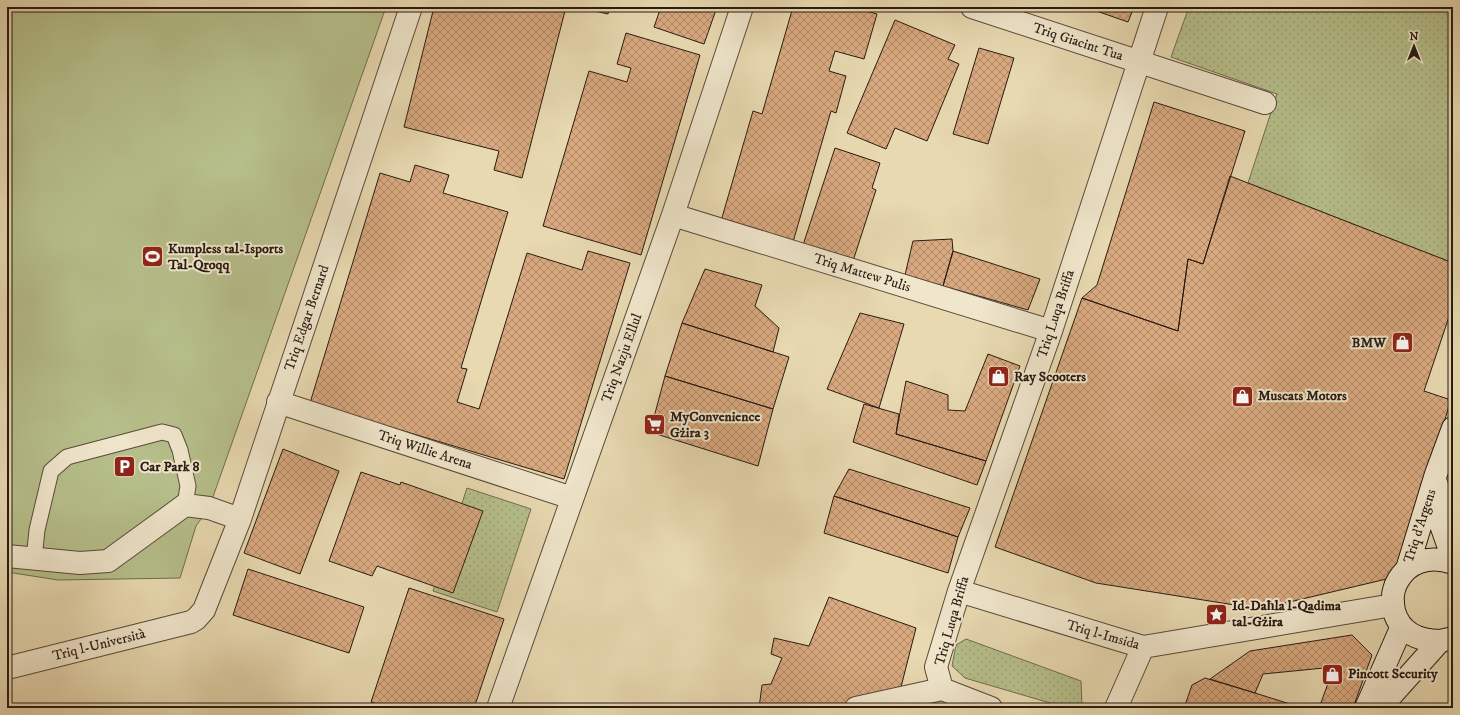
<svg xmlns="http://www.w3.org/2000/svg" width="1460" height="715" viewBox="0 0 1460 715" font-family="'IM FELL DW Pica',serif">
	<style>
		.grass { fill: url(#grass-dots); stroke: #6f6d4f }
		.garden { fill: #b6bf8b; stroke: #6f6d4f }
		.building { fill: url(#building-cross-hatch); stroke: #281b13 }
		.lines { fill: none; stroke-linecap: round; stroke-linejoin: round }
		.lane-casing { stroke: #584a3a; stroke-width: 17 }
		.street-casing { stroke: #584a3a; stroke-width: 24 }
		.secondary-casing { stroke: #281b13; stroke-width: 24 }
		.lane { stroke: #f0e6cc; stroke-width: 15 }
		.street { stroke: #f0e6cc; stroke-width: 22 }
		.secondary { stroke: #f0e6cc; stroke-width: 22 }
		.labels { text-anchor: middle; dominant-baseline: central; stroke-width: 4; stroke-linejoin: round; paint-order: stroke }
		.street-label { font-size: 14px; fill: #281b13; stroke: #f0e6cc }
		.poi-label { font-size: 14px; font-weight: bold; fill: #281b13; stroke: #f0e6cc; text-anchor: start }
	</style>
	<defs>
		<pattern id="grass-dots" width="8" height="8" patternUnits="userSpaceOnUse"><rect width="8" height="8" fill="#b6bf8b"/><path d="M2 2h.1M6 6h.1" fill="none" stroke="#9ca477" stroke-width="1.8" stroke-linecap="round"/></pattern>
		<pattern id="building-cross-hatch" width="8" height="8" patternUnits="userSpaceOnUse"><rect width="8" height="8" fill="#d9a97f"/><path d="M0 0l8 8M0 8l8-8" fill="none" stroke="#b08967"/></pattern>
	</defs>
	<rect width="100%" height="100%" fill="#e8d9b1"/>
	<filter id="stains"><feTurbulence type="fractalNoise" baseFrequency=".005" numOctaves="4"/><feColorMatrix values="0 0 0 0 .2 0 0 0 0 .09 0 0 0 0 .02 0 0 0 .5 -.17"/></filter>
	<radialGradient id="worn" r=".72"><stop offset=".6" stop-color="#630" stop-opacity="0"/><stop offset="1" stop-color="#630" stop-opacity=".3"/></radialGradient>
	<path class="grass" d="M 1189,7 L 1453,7 L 1453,263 L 1248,183 L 1277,94 L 1171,57 Z
		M 467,488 L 531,509 L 497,612 L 433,591 Z
		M 966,639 L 1081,681 L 1082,707 L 1067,708 L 965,678 L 952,666 L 956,645 Z"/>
	<path class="garden" d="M 7,7 L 386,7 L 209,508 L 196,526 L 180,578 L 58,580 L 7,572 Z"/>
	<path class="building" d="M 434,7 L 566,7 L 522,178 L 494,170 L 499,151 L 404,127 Z
		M 577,7 L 609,7 L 608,14 Z
		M 661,7 L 717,7 L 704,44 L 654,27 Z
		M 793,7 L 853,7 L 877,14 L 864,59 L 835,51 L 829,71 L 846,76 L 836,113 L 831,111 L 793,242 L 721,221 L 753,111 L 762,114 Z
		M 1085,7 L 1134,7 L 1128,22 Z
		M 895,20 L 955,45 L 948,59 L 959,64 L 927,141 L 895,128 L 886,149 L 847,133 Z
		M 626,33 L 700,55 L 641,255 L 543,226 L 589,71 L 627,82 L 631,68 L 617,64 Z
		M 979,48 L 1014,58 L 988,144 L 953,134 Z
		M 1154,102 L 1245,131 L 1203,264 L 1188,259 L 1178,331 L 1082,298 L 1097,285 Z
		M 835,148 L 880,163 L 872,188 L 876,190 L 852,264 L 802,248 Z
		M 415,165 L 449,175 L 443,193 L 508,212 L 461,368 L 467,369 L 457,402 L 479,409 L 527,253 L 582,270 L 588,251 L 630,263 L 564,479 L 310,403 L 380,173 L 410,182 Z
		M 1230,176 L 1453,263 L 1453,305 L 1424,391 L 1451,400 L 1395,577 L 1260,609 L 1096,583 L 995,547 L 1082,298 L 1178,331 L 1188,259 L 1203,264 Z
		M 952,239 L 953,251 L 943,286 L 905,275 L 913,241 Z
		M 953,251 L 1040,279 L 1028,310 L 943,286 Z
		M 705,269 L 762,285 L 755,306 L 779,328 L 773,352 L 682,323 Z
		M 860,313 L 904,324 L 879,408 L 827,389 Z
		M 682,323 L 789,357 L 773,409 L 665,376 Z
		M 988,354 L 1020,366 L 986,461 L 896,434 L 906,381 L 948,395 L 948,410 L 965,411 Z
		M 665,376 L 773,409 L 758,466 L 650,432 Z
		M 864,404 L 899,414 L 896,434 L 986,461 L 977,485 L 853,442 Z
		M 283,449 L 339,471 L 300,574 L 244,553 Z
		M 849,469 L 970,508 L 958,537 L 834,496 Z
		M 361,472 L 400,485 L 401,482 L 483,511 L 453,593 L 377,566 L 372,576 L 329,561 Z
		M 834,496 L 958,537 L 948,573 L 824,533 Z
		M 248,569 L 364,607 L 349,653 L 233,615 Z
		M 409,588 L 504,619 L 474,708 L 388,708 L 371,702 Z
		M 829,597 L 916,628 L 901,687 L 836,708 L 759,708 L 762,685 L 771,684 L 782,658 L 771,654 L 774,638 L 809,646 Z
		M 1352,635 L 1372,655 L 1353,708 L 1319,708 L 1334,667 L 1263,674 L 1255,693 L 1210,679 L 1250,651 Z
		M 1205,678 L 1255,693 L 1303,708 L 1184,708 L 1192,685 Z"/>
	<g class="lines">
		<defs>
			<path id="lane" d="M 34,559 L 37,530 L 51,471 L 67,457 L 162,432 L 174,435 L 180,450 L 188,486 L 185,505"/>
			<path id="street" d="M 972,7 L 1265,103
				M 673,215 L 1051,331
				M 278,402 L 572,498
				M 7,556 L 80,563 L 108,561 L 185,505 L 209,508 L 240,519
				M 959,591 L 1143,647 L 1393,605
				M 7,668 L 191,622 L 196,619 L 204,610 L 240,519 L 411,7
				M 942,689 L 936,667 L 959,591 L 1051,331 L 1157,7
				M 942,689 L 991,708
				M 498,708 L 673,215 L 742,7
				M 856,708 L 942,689
				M 1116,708 L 1143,647"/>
			<path id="secondary" d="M 1437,485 L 1440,522 L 1453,559
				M 1407,569 C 1421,558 1436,557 1453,563
				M 1440,641 C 1419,641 1400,633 1394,611 C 1393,605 1392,596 1394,590 C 1396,581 1401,575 1407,569 L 1436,474 L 1453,428
				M 1366,708 L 1402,626
				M 1380,708 L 1440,641 L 1449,639"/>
		</defs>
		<use href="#lane" class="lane-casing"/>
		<use href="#street" class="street-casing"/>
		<use href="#secondary" class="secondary-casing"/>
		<use href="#lane" class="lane"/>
		<use href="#street" class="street"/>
		<use href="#secondary" class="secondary"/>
	</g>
	<defs>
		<symbol id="stadium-square" viewBox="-11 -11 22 22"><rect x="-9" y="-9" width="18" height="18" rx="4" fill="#8f2418" stroke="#f0e6cc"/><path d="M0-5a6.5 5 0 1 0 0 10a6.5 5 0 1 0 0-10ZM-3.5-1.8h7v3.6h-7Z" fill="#fff"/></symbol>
		<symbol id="shop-square" viewBox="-11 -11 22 22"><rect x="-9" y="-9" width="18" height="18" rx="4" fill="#8f2418" stroke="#f0e6cc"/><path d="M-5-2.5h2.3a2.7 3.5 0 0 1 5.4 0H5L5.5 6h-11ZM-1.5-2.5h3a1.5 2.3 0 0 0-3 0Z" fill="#fff"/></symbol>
		<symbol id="supermarket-square" viewBox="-11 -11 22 22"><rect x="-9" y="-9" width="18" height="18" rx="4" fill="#8f2418" stroke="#f0e6cc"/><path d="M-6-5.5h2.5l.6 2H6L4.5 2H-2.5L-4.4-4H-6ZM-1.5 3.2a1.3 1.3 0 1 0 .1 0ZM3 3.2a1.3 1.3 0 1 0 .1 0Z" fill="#fff"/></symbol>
		<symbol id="parking-square" viewBox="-11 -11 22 22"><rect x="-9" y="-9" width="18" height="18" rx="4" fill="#8f2418" stroke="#f0e6cc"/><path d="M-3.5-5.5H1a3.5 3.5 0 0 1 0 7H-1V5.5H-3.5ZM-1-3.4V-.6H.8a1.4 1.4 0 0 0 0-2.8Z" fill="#fff"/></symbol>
		<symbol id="sight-square" viewBox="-11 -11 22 22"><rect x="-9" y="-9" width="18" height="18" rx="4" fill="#8f2418" stroke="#f0e6cc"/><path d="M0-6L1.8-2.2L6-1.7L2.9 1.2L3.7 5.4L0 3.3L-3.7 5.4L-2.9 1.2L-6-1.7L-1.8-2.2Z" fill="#fff"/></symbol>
	</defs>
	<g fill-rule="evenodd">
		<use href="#stadium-square" x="140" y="244" width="25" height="25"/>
		<use href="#shop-square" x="1390" y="330" width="25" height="25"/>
		<use href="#shop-square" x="986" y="364" width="25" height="25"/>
		<use href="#shop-square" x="1230" y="384" width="25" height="25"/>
		<use href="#supermarket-square" x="642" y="412" width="25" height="25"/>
		<use href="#parking-square" x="112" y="454" width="25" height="25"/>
		<use href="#sight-square" x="1204" y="602" width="25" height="25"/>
		<use href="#shop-square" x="1320" y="662" width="25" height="25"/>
	</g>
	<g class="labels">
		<g class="street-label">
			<text transform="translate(1078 42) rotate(18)">Triq Giacint Tua</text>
			<text transform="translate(862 273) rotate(17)">Triq Mattew Pulis</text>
			<text transform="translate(1056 314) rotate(-72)">Triq Luqa Briffa</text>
			<text transform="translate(307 318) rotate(-71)">Triq Edgar Bernard</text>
			<text transform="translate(622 358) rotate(-70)">Triq Nazju Ellul</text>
			<text transform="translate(425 450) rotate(18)">Triq Willie Arena</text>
			<text transform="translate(1420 526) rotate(-72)">Triq d'Argens</text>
			<text transform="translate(952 621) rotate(-74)">Triq Luqa Briffa</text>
			<text transform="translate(1103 635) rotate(16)">Triq l-Imsida</text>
			<text transform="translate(99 645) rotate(-14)">Triq l-Università</text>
		</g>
		<g class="poi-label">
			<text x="168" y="249">Kumpless tal-Isports<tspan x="168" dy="16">Tal-Qroqq</tspan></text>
			<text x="1386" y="343" text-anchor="end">BMW</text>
			<text x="1014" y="377">Ray Scooters</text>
			<text x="1258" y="396">Muscats Motors</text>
			<text x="670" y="417">MyConvenience<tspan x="670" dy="16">Gżira 3</tspan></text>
			<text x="140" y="467">Car Park 8</text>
			<text x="1232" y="606">Id-Daħla l-Qadima<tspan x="1232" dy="16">tal-Gżira</tspan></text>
			<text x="1348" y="674">Pincott Security</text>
		</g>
	</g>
	<rect width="1460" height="715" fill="none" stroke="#e8d9b1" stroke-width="24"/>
	<rect x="8" y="8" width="1444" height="699" fill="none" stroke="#281b13" stroke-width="2"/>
	<rect x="12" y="12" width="1436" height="691" fill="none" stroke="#281b13"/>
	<g transform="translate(1414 46)" stroke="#f0e6cc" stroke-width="3" paint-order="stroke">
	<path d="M0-3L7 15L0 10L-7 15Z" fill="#281b13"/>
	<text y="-6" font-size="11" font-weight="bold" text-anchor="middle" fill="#281b13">N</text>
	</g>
	<rect width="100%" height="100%" filter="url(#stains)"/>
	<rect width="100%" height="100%" fill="url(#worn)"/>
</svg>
